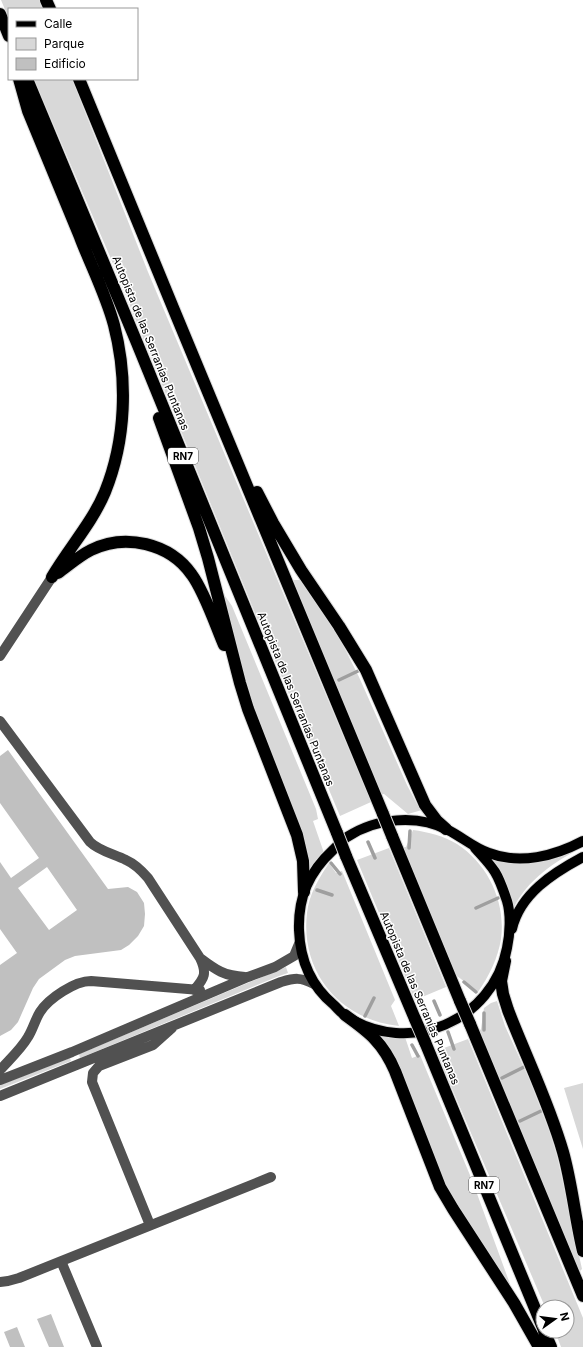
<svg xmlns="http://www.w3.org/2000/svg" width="583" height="1347" viewBox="0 0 583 1347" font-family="Inter,sans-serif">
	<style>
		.green { fill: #d8d8d8 }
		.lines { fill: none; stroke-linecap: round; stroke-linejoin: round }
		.stream { stroke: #9f9f9f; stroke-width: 3.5 }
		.building { fill: #c0c0c0; fill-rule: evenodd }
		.major-casing { stroke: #dbdbdb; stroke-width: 12 }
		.highway-casing { stroke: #dbdbdb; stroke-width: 14 }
		.minor { stroke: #515151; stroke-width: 10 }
		.major { stroke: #000; stroke-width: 10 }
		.highway { stroke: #000; stroke-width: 12 }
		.highway-bridge-casing { stroke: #dbdbdb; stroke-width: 14; stroke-linecap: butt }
		.highway-bridge { stroke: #000; stroke-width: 12 }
		.labels { text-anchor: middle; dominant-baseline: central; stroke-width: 3; stroke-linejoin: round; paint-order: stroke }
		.shield { fill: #fff; stroke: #4c4c4c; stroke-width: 1 }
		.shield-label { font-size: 10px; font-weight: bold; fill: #000 }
		.street-label { font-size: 11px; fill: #000; stroke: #fff }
	</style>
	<rect width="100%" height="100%" fill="#fff"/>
	<path class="green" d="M 1,0 L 39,0 L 43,9 L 9,9 L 9,19 Z
		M 34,79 L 72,79 L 148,272 L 371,802 L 340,816 L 255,613 L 111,259 Z
		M 293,580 L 300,580 L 338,635 L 359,677 L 407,785 L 417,804 L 422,810 L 408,814 L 384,794 L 376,794 Z
		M 223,593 L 232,606 L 316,809 L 318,819 L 313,821 L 324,853 L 309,875 L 256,721 Z
		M 413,830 C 428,832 444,836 457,844 C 488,864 506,902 501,939 C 498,958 489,976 478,992 L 457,976 L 453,978 L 400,848 L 406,847 Z
		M 583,842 L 583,847 C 554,862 528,879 513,909 L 486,855 L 514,860 Z
		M 389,848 L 446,987 L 415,1000 L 357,860 Z
		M 329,863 L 336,873 L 342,871 L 395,1000 L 391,1006 L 399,1026 C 340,1020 300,972 307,913 C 309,894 319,878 329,863 Z
		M 286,967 L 288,973 L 279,976 L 80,1058 L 79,1054 Z
		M 497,1001 L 505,1026 L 530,1081 L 550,1133 L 557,1156 L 582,1269 L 579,1272 L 492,1062 L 477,1034 L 481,1029 L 484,1008 L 491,1003 Z
		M 372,1034 L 405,1037 L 412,1058 L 420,1055 L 472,1180 L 510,1284 L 510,1287 L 456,1209 Z
		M 468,1039 L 583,1318 L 583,1347 L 561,1347 L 555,1331 L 567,1331 L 567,1307 L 545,1307 L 436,1051 Z
		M 70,1058 L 71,1061 L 0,1089 L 0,1085 Z
		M 583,1083 L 583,1149 L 564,1088 Z"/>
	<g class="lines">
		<path class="stream" d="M 339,680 L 358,671
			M 368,842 L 375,858
			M 409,848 L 410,831
			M 331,863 L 340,874
			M 317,890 L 332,895
			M 476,908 L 498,898
			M 464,982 L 476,992
			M 434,1001 L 440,1015
			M 365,1016 L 374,998
			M 484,1030 L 484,1013
			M 448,1032 L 454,1049
			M 412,1045 L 418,1056
			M 502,1078 L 524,1067
			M 520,1121 L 541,1111"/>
	</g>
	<path class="building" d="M 8,750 L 108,889 L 128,887 L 137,892 L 144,903 L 145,914 L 144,926 L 138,936 L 129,945 L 121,950 L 75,956 L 65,960 L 39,979 L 33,988 L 18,1022 L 11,1030 L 0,1036 L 0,965 L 17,953 L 0,929 L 0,862 L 11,878 L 39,858 L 0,803 L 0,756 ZM 47,867 L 77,910 L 49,930 L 18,888 Z
		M 51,1314 L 64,1347 L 49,1347 L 37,1319 Z
		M 17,1327 L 25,1347 L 10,1347 L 4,1332 Z"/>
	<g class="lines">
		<defs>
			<path id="major" d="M 475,848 C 482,856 490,864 495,872 C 500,880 504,892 507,901 C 511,914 510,934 507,948 C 493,1021 409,1057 346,1016 C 341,1013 338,1009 334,1005 C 311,986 300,959 299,930 C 298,897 309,872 333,850 C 337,846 342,840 347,837 C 376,818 417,814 448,830 C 462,837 474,848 489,853 C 520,865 555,856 583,841
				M 512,929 C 520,894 553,873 583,857"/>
			<path id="highway" d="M 46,0 L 50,9
				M 0,14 L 9,36
				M 19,79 L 28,111 C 45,153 63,195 80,237 C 91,266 106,295 114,325 C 128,379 126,440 105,492 C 92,523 69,548 52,577
				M 27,79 L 137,343 L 337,833
				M 79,79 L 174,310 L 383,814
				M 159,418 L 199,528 L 208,558 L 240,683 L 248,709 L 297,835 L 303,861 L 304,892
				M 257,492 L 273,523 L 301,570 L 339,626 L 366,670 L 425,805 L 437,821 L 446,829
				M 58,573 C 69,565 79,556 91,550 C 125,533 170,543 192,575 C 205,593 215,624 224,645
				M 392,836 L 460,1001
				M 346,856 L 415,1019
				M 505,961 L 501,981 L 503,994 L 508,1010 C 526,1057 549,1103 563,1152 C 572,1184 575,1218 583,1251
				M 345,1015 C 370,1033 383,1043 395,1071 L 440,1187 L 453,1209 L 514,1303 L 539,1347
				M 470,1024 L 583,1296
				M 425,1042 L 543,1328
				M 544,1331 L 551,1347"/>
		</defs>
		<use href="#major" class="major-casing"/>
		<use href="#highway" class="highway-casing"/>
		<path class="minor" d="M 0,656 L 52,577
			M 0,721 L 90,842 C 99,851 114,854 126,860 C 135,864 142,871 148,878 L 200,958 C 207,973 205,978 194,990
			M 200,958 C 216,970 224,976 245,977
			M 0,1070 C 10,1059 21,1049 28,1037 C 33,1029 35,1020 40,1012 C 49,998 75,981 91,981 L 200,990
			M 0,1080 L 72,1052 L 248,977 L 275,967 L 294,956 L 299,944
			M 0,1096 L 281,982 C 295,978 300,977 314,984
			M 150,1225 L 92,1082 L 93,1073 L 99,1066 L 153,1045 L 172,1028
			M 61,1261 L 97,1347
			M 0,1282 L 8,1281 L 19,1278 L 271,1177"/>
		<use href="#major" class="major"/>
		<use href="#highway" class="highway"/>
		<defs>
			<path id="highway-bridge" d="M 383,814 L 392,836
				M 337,833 L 346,856
				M 460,1001 L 470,1024
				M 415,1019 L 425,1042"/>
		</defs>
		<use href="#highway-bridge" class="highway-bridge-casing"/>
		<use href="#highway-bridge" class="highway-bridge"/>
	</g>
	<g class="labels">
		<g class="shield">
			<rect x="168" y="448" width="30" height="16" rx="3"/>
			<rect x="469" y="1177" width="30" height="16" rx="3"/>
		</g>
		<g class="shield-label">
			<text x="183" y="456">RN7</text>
			<text x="484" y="1185">RN7</text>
		</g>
		<g class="street-label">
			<text transform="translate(151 343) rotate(68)">Autopista de las Serranías Puntanas</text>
			<text transform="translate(296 699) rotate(68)">Autopista de las Serranías Puntanas</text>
			<text transform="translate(420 998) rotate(67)">Autopista de las Serranías Puntanas</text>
		</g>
	</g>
	<rect x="8" y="8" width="130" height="72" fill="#ffffff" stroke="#999999"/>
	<rect x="16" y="21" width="20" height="6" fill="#000000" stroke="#999999"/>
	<text x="44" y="28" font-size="12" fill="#000000">Calle</text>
	<rect x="16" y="38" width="20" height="12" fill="#d8d8d8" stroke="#999999"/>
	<text x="44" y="48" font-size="12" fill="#000000">Parque</text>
	<rect x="16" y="58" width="20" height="12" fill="#c0c0c0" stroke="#999999"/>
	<text x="44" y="68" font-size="12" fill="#000000">Edificio</text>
	<g transform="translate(555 1319) rotate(76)"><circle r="19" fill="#ffffff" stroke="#999999"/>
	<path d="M0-3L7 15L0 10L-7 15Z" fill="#000000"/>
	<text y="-6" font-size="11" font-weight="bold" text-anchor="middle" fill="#000000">N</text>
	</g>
</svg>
